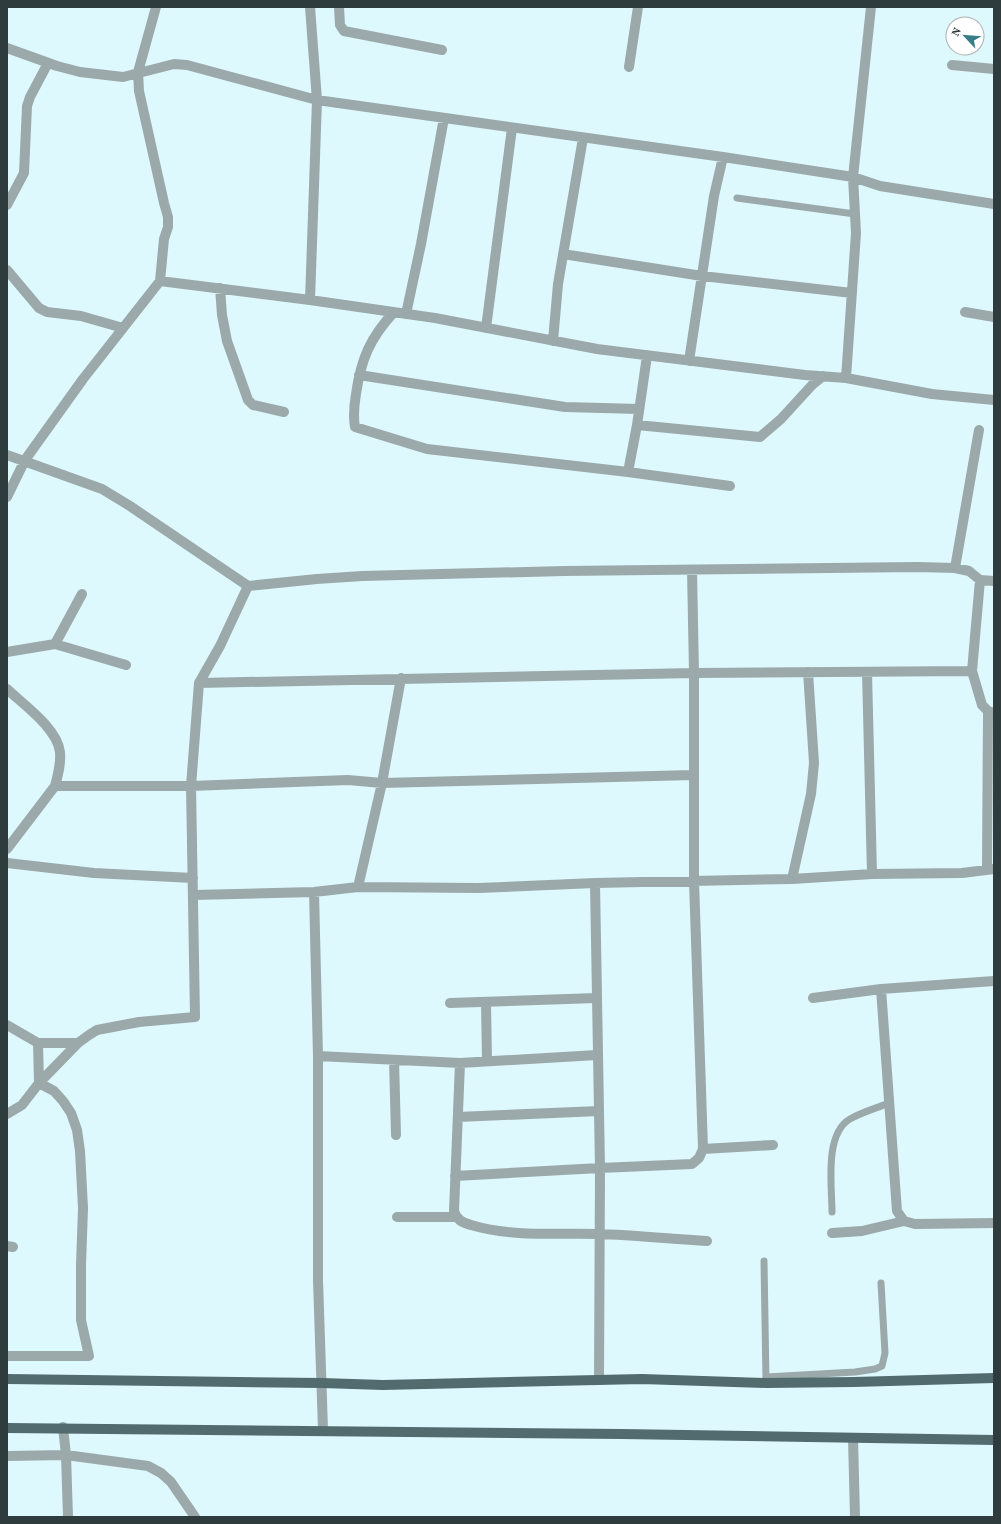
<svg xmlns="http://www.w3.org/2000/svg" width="1001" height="1524" viewBox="0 0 1001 1524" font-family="'Source Serif 4',serif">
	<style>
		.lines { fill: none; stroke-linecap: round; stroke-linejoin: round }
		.service { stroke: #9ba9ab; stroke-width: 7 }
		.minor { stroke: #9ba9ab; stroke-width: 10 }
		.primary { stroke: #526b6f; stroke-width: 10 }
	</style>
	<rect width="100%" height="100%" fill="#def9fd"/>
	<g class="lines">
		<path class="service" d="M 737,198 L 855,214
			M 832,1212 C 832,1187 824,1134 850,1119 C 862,1112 877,1108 889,1103
			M 764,1261 L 766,1381
			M 766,1377 L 855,1372 L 875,1369 L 882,1366 L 885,1353 L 881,1283"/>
		<path class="minor" d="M 156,7 L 138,72 L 139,91 L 164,203 L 168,217 L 168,227 L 164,239 L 160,281
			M 339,7 L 340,25 L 344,31 L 442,50
			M 7,48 L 57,66 L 80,72 L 123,77 L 174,64 L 187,65 L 317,100 L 723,157 L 853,177 L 880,186 L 994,204
			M 952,65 L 994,69
			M 629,67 L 638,7
			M 7,205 L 24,173 L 27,106 L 30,97 L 48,63
			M 563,254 L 702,276 L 852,293
			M 7,270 L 39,308 L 47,312 L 81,316 L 123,328
			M 220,288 L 222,315 L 227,341 L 248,400 L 253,405 L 284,412
			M 310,300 L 435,318 L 597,349 L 805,375 L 846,378 L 932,394 L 994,400
			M 394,312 C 370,338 361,359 356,394 C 354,406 353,416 355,427 L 427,449 L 628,472 L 730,486
			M 965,312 L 994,317
			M 406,314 L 421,244 L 444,118
			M 486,328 L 512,128
			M 553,341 L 558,284 L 583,138
			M 689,361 L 714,196 L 723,157
			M 359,375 L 565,407 L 639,409
			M 846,378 L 856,233 L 853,177 L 871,7
			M 637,425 L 760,437 L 781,419 L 813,384 L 823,376
			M 7,455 L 102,489 L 130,506 L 248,586
			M 628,472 L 637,425 L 647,356
			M 7,497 L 25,460 L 83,379 L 160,281 L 310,300 L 317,100 L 310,7
			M 955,568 L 979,430
			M 980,580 L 994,581
			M 55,644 L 82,594
			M 7,652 L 55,644 L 126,665
			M 867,672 L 872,874
			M 199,683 L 220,646 L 248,586 L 317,579 L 362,576 L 564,571 L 918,567 L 955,568 L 969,571 L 980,580 L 972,671 L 982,705 L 988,711 L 994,713
			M 7,689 C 24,705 57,728 60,752 C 61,764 58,775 55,786
			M 7,849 L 55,786 L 191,786 L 348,780 L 382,783 L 693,775
			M 7,863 L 94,873 L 193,878
			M 987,869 L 988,711
			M 792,879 L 811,794 L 814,763 L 808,672
			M 595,883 L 600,1168 L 692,1164 L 699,1158 L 703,1149 L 694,881 L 694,673 L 692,570
			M 358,887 L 382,783 L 401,678
			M 314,892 L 318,1056 L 318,1280 L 323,1430
			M 194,895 L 314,892 L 358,887 L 478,888 L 595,883 L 792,879 L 872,874 L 962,873 L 994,869
			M 994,981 L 881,989 L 897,1211 L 904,1221 L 915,1224 L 994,1223
			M 813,998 L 881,989
			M 486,1002 L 487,1061
			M 450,1003 L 597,998
			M 7,1025 L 38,1043 L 78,1043
			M 318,1056 L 460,1063 L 597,1055
			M 394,1060 L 396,1135
			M 460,1063 L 454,1211 C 456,1219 462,1223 471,1225 C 511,1237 556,1233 598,1234 C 634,1235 671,1239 707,1241
			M 7,1114 L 22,1105 L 39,1083 L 78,1043 L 89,1035 L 97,1030 L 139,1022 L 195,1017 L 191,786 L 199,683 L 694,673 L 972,671
			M 458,1117 L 599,1111
			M 703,1149 L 773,1145
			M 455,1176 L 600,1168 L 599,1380
			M 397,1217 L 455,1217
			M 832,1233 L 862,1231 L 904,1221
			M 7,1246 L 13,1247
			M 7,1356 L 89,1356 L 81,1320 L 81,1265 L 83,1208 L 80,1151 L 77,1130 L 71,1113 L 63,1101 L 54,1091 L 39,1083 L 38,1043
			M 63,1427 L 66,1455 L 68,1517
			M 853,1438 L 855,1517
			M 7,1456 L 66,1455 L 148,1466 L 161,1473 L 171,1482 L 195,1517"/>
		<path class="primary" d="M 7,1379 L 322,1383 L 383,1385 L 642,1379 L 766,1383 L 854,1382 L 994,1378
			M 7,1428 L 622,1434 L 994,1440"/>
	</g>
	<rect width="1001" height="1524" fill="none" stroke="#2f3c3e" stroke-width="16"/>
	<g transform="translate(965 36) rotate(296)"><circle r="19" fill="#ffffff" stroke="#acb1b2"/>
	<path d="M0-3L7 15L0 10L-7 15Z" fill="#367e87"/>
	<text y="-6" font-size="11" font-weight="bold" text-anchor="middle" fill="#2f3c3e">N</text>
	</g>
</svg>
